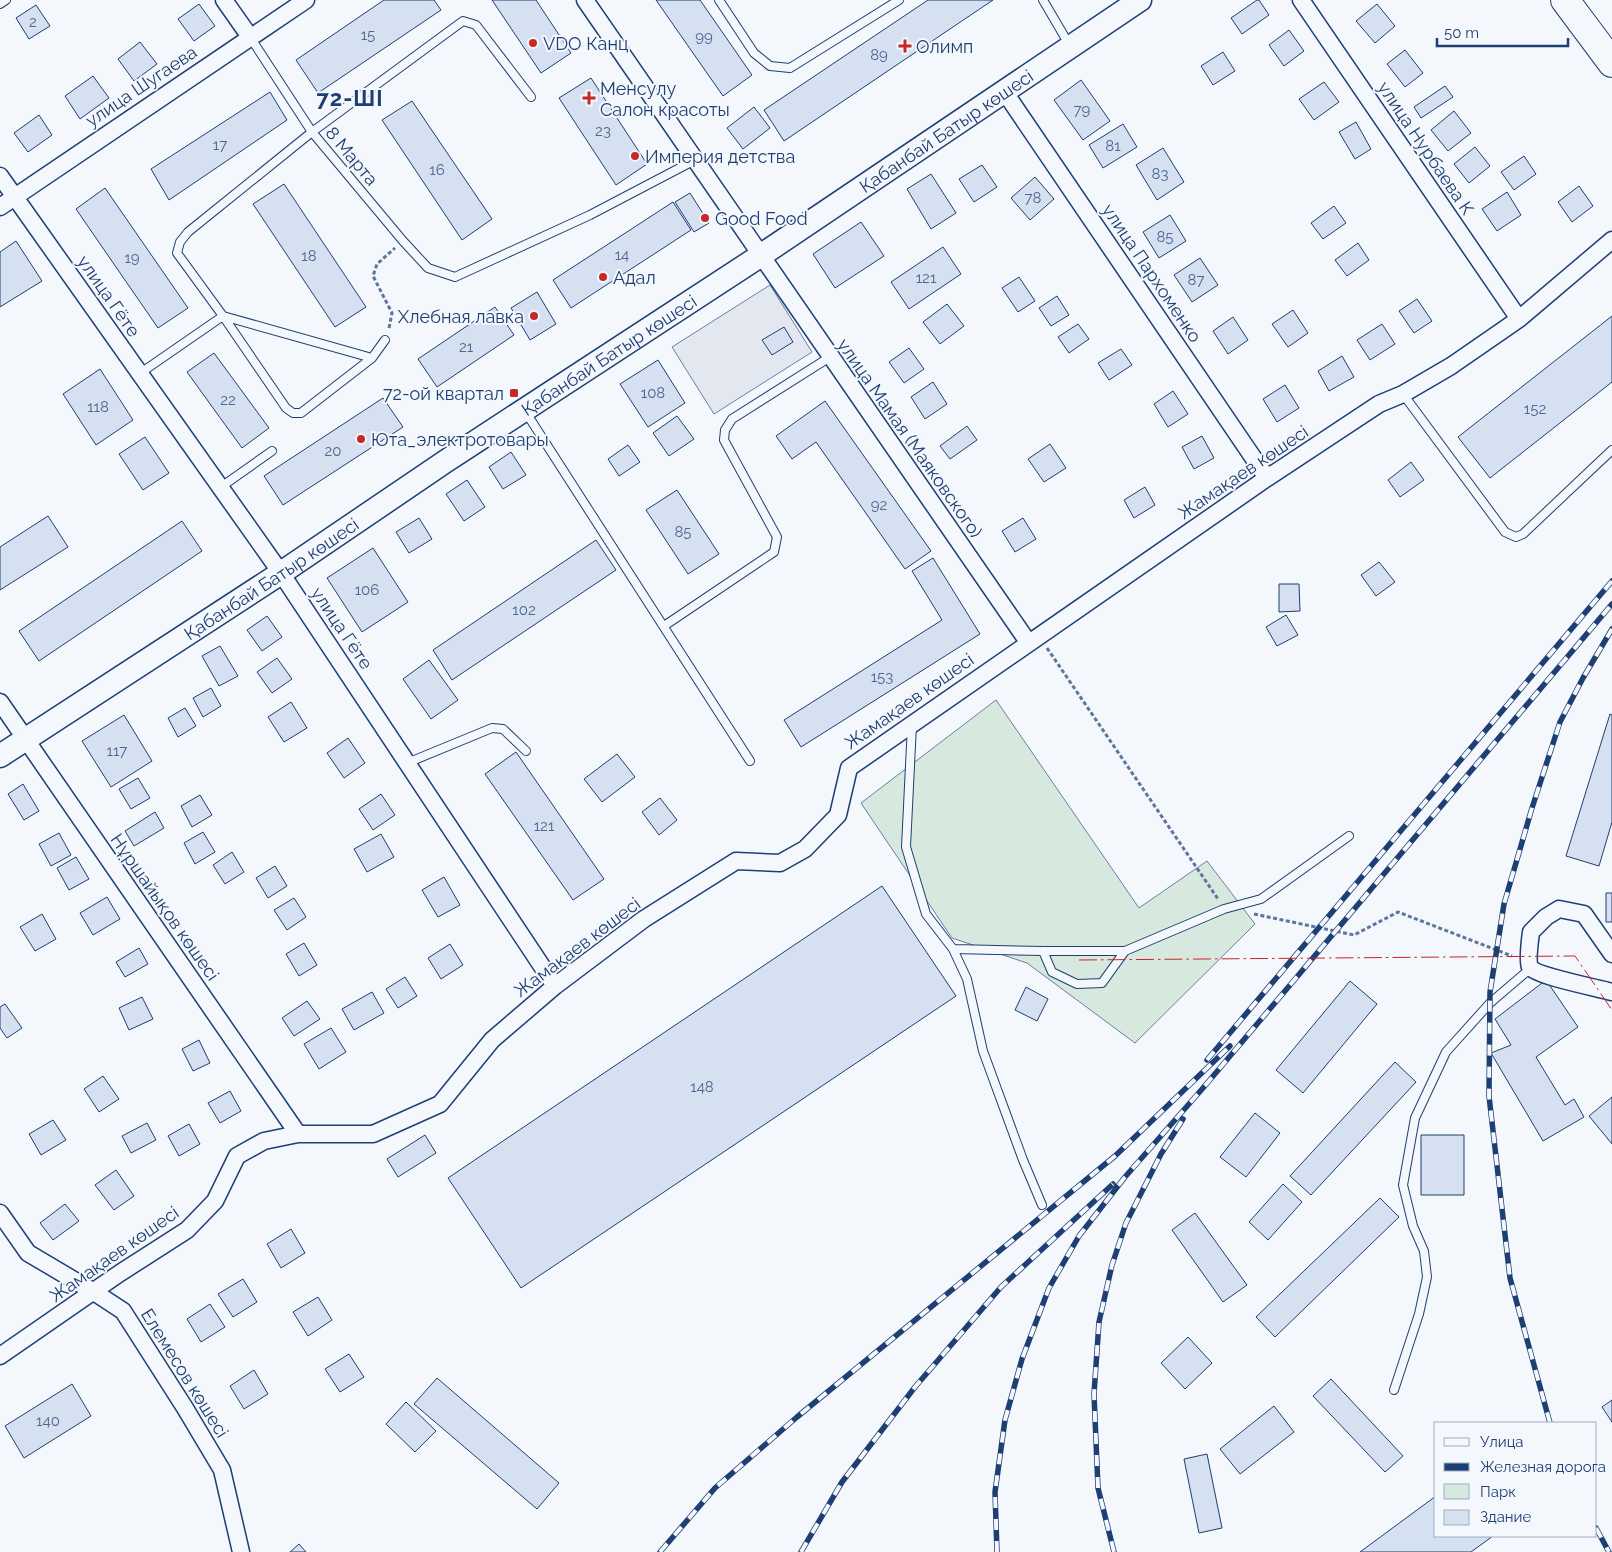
<svg xmlns="http://www.w3.org/2000/svg" width="1612" height="1552" viewBox="0 0 1612 1552" font-family="Raleway,sans-serif">
	<style>
		.green { fill: #d7e8df; stroke: #687fa3 }
		.parking { fill: #e3e8f0; stroke: #687fa3 }
		.building { fill: #d5e0f0; stroke: #1d3f73 }
		.lines { fill: none; stroke-linecap: round; stroke-linejoin: round }
		.lane-casing { stroke: #1d3f73; stroke-width: 10 }
		.street-casing { stroke: #1d3f73; stroke-width: 19 }
		.secondary-casing { stroke: #1d3f73; stroke-width: 25 }
		.highway-casing { stroke: #1d3f73; stroke-width: 30 }
		.path { stroke: #5e769c; stroke-width: 3; stroke-dasharray: 4 2.5; stroke-linecap: butt }
		.lane { stroke: #f4f7fb; stroke-width: 8 }
		.street { stroke: #f4f7fb; stroke-width: 16 }
		.secondary { stroke: #f4f7fb; stroke-width: 22 }
		.highway { stroke: #f4f7fb; stroke-width: 28 }
		.rail-casing { stroke: #1d3f73; stroke-width: 5.5 }
		.rail { stroke: #f4f7fb; stroke-width: 4; stroke-dasharray: 11; stroke-linecap: butt }
		.power { stroke: #c62828; stroke-width: 1; stroke-dasharray: 18 4 2.5 4; stroke-linecap: butt }
		.poi-dot { fill: #c62828; stroke: #f4f7fb; stroke-width: 2 }
		.labels { text-anchor: middle; dominant-baseline: central; stroke-width: 4; stroke-linejoin: round; paint-order: stroke }
		.number-label { font-size: 15px; fill: #4b6792 }
		.poi-label { font-size: 18px; fill: #1d3f73; stroke: #f4f7fb; text-anchor: start }
		.street-label { font-size: 18px; fill: #1d3f73; stroke: #f4f7fb }
		.district-label { font-size: 22px; font-weight: bold; letter-spacing: 1px; fill: #1d3f73; stroke: #f4f7fb }
	</style>
	<rect width="100%" height="100%" fill="#f4f7fb"/>
	<path class="green" d="M 996,700 L 1139,908 L 1207,861 L 1255,924 L 1135,1043 L 1027,963 L 952,938 L 861,803 Z"/>
	<path class="parking" d="M 770,285 L 812,352 L 714,414 L 672,347 Z"/>
	<path class="building" d="M 384,0 L 434,0 L 441,10 L 318,93 L 296,60 Z
		M 492,0 L 536,0 L 571,53 L 541,73 Z
		M 656,0 L 700,0 L 752,75 L 723,96 Z
		M 928,0 L 993,0 L 784,141 L 764,110 Z
		M 1257,0 L 1259,0 L 1269,15 L 1242,34 L 1231,18 Z
		M 199,4 L 215,26 L 194,41 L 178,19 Z
		M 1377,4 L 1395,26 L 1375,43 L 1356,21 Z
		M 36,5 L 50,26 L 29,39 L 16,18 Z
		M 1289,30 L 1304,51 L 1284,66 L 1269,45 Z
		M 140,42 L 157,64 L 134,81 L 118,59 Z
		M 1405,50 L 1423,73 L 1405,87 L 1387,64 Z
		M 1223,52 L 1235,71 L 1213,85 L 1201,66 Z
		M 93,76 L 109,98 L 80,119 L 65,96 Z
		M 591,78 L 647,164 L 616,185 L 559,98 Z
		M 1081,80 L 1110,121 L 1083,140 L 1054,100 Z
		M 1324,82 L 1339,102 L 1314,120 L 1299,99 Z
		M 1445,86 L 1453,97 L 1421,118 L 1414,107 Z
		M 270,92 L 287,120 L 169,200 L 151,169 Z
		M 412,101 L 492,219 L 462,240 L 382,120 Z
		M 754,107 L 770,128 L 743,149 L 727,128 Z
		M 1454,111 L 1471,133 L 1448,151 L 1431,130 Z
		M 39,115 L 52,135 L 28,152 L 14,133 Z
		M 1356,122 L 1371,149 L 1355,159 L 1339,132 Z
		M 1123,124 L 1137,147 L 1103,168 L 1089,145 Z
		M 1475,147 L 1490,166 L 1469,183 L 1454,164 Z
		M 1163,148 L 1184,182 L 1157,200 L 1136,165 Z
		M 1524,156 L 1536,174 L 1514,190 L 1501,172 Z
		M 982,165 L 997,187 L 974,202 L 959,179 Z
		M 931,174 L 956,213 L 931,229 L 907,189 Z
		M 1035,177 L 1054,199 L 1030,220 L 1011,198 Z
		M 284,184 L 366,307 L 335,327 L 253,204 Z
		M 1579,186 L 1593,206 L 1572,222 L 1558,202 Z
		M 105,188 L 188,308 L 158,328 L 76,209 Z
		M 1507,192 L 1521,215 L 1497,231 L 1482,209 Z
		M 690,193 L 709,223 L 694,232 L 675,202 Z
		M 673,202 L 691,230 L 571,308 L 553,280 Z
		M 1334,206 L 1346,223 L 1323,239 L 1311,223 Z
		M 1170,215 L 1186,241 L 1159,258 L 1143,232 Z
		M 861,222 L 884,256 L 835,288 L 813,254 Z
		M 16,241 L 42,281 L 0,307 L 0,252 Z
		M 1358,243 L 1369,260 L 1347,276 L 1335,260 Z
		M 943,247 L 961,274 L 909,309 L 891,282 Z
		M 1200,258 L 1218,285 L 1192,302 L 1174,275 Z
		M 1019,277 L 1035,301 L 1018,312 L 1002,288 Z
		M 537,292 L 556,324 L 530,340 L 511,308 Z
		M 1057,296 L 1069,315 L 1051,326 L 1039,308 Z
		M 1417,299 L 1432,321 L 1414,333 L 1399,311 Z
		M 947,304 L 964,326 L 940,344 L 923,322 Z
		M 495,307 L 514,335 L 437,387 L 418,359 Z
		M 1293,310 L 1308,333 L 1288,347 L 1272,324 Z
		M 1612,316 L 1612,382 L 1490,478 L 1458,437 Z
		M 1233,317 L 1248,340 L 1228,354 L 1213,331 Z
		M 1078,324 L 1089,339 L 1069,353 L 1058,337 Z
		M 1382,324 L 1395,344 L 1370,360 L 1357,340 Z
		M 784,327 L 793,342 L 772,355 L 762,340 Z
		M 909,348 L 924,369 L 904,383 L 889,362 Z
		M 1121,349 L 1132,365 L 1109,380 L 1098,363 Z
		M 214,353 L 269,428 L 242,448 L 187,372 Z
		M 1342,356 L 1354,377 L 1329,391 L 1318,371 Z
		M 658,360 L 685,403 L 648,427 L 620,384 Z
		M 100,369 L 133,420 L 96,445 L 63,394 Z
		M 933,382 L 947,404 L 925,419 L 911,397 Z
		M 1285,385 L 1299,408 L 1277,422 L 1263,399 Z
		M 1173,391 L 1188,414 L 1168,427 L 1154,404 Z
		M 383,398 L 403,427 L 283,505 L 264,476 Z
		M 825,401 L 931,551 L 905,569 L 816,442 L 792,459 L 776,436 Z
		M 677,416 L 694,439 L 669,456 L 653,433 Z
		M 967,426 L 977,440 L 950,459 L 940,446 Z
		M 1202,436 L 1214,458 L 1194,469 L 1182,447 Z
		M 145,437 L 169,473 L 143,490 L 119,454 Z
		M 1050,444 L 1066,468 L 1044,482 L 1028,459 Z
		M 628,445 L 640,462 L 619,476 L 608,459 Z
		M 511,452 L 526,475 L 503,489 L 489,467 Z
		M 1411,462 L 1424,480 L 1400,497 L 1388,480 Z
		M 467,480 L 485,507 L 464,521 L 446,494 Z
		M 1145,487 L 1155,505 L 1134,518 L 1124,500 Z
		M 677,490 L 719,554 L 688,574 L 646,510 Z
		M 48,516 L 68,547 L 0,590 L 0,547 Z
		M 419,518 L 432,539 L 409,553 L 396,532 Z
		M 1023,518 L 1036,539 L 1015,552 L 1002,531 Z
		M 182,521 L 202,551 L 39,661 L 19,631 Z
		M 596,540 L 616,570 L 452,680 L 433,650 Z
		M 373,548 L 408,602 L 362,632 L 327,578 Z
		M 933,558 L 980,634 L 801,747 L 784,720 L 942,620 L 912,571 Z
		M 1379,562 L 1395,582 L 1376,596 L 1361,575 Z
		M 1279,584 L 1299,584 L 1300,611 L 1279,612 Z
		M 1286,615 L 1298,635 L 1277,646 L 1266,627 Z
		M 267,616 L 282,637 L 262,651 L 247,630 Z
		M 220,646 L 238,676 L 219,686 L 202,656 Z
		M 277,658 L 292,679 L 272,693 L 257,672 Z
		M 429,660 L 458,700 L 431,719 L 403,679 Z
		M 211,688 L 221,706 L 203,717 L 193,698 Z
		M 291,702 L 307,728 L 284,742 L 268,717 Z
		M 185,708 L 196,726 L 178,737 L 168,718 Z
		M 1610,714 L 1612,715 L 1612,822 L 1599,866 L 1566,856 Z
		M 124,715 L 152,761 L 111,787 L 82,741 Z
		M 348,738 L 365,763 L 344,778 L 327,753 Z
		M 516,752 L 604,879 L 573,900 L 485,774 Z
		M 617,754 L 635,777 L 602,802 L 584,779 Z
		M 138,778 L 150,798 L 131,809 L 119,789 Z
		M 23,784 L 39,811 L 24,820 L 8,794 Z
		M 381,794 L 395,815 L 373,830 L 359,809 Z
		M 200,795 L 212,815 L 192,827 L 181,806 Z
		M 660,798 L 677,820 L 659,835 L 642,812 Z
		M 155,812 L 164,828 L 134,846 L 125,831 Z
		M 203,832 L 215,852 L 195,864 L 184,843 Z
		M 59,833 L 71,855 L 51,866 L 39,844 Z
		M 381,834 L 394,857 L 367,872 L 354,849 Z
		M 232,852 L 244,872 L 225,884 L 213,865 Z
		M 76,857 L 89,879 L 69,890 L 57,868 Z
		M 275,866 L 287,886 L 268,898 L 256,878 Z
		M 444,877 L 460,905 L 438,917 L 422,890 Z
		M 882,886 L 956,996 L 521,1288 L 448,1178 Z
		M 1606,893 L 1612,893 L 1612,922 L 1606,922 Z
		M 107,897 L 120,919 L 93,935 L 80,913 Z
		M 294,898 L 306,917 L 287,930 L 274,910 Z
		M 42,914 L 56,939 L 35,951 L 20,927 Z
		M 304,943 L 317,965 L 299,976 L 286,954 Z
		M 450,944 L 463,965 L 441,979 L 428,958 Z
		M 139,948 L 148,964 L 125,977 L 116,962 Z
		M 405,977 L 417,996 L 398,1008 L 386,989 Z
		M 1546,980 L 1578,1027 L 1536,1057 L 1565,1105 L 1574,1099 L 1584,1117 L 1543,1141 L 1491,1053 L 1511,1045 L 1495,1019 Z
		M 1350,981 L 1377,1004 L 1303,1093 L 1276,1070 Z
		M 1026,987 L 1048,999 L 1037,1021 L 1015,1010 Z
		M 372,992 L 384,1013 L 354,1030 L 342,1009 Z
		M 142,997 L 153,1019 L 129,1030 L 119,1008 Z
		M 307,1001 L 320,1019 L 294,1036 L 282,1018 Z
		M 5,1004 L 22,1028 L 7,1038 L 0,1028 L 0,1007 Z
		M 331,1028 L 346,1052 L 319,1069 L 304,1044 Z
		M 199,1040 L 210,1063 L 193,1071 L 182,1049 Z
		M 1395,1062 L 1416,1082 L 1311,1195 L 1290,1176 Z
		M 103,1076 L 119,1099 L 99,1112 L 84,1089 Z
		M 230,1091 L 241,1111 L 220,1123 L 208,1103 Z
		M 1612,1097 L 1612,1144 L 1589,1116 Z
		M 1255,1113 L 1280,1133 L 1246,1177 L 1220,1157 Z
		M 53,1120 L 66,1140 L 41,1155 L 29,1134 Z
		M 147,1123 L 156,1140 L 131,1153 L 122,1136 Z
		M 189,1124 L 200,1144 L 179,1156 L 168,1136 Z
		M 425,1135 L 436,1153 L 398,1177 L 387,1159 Z
		M 1421,1135 L 1464,1135 L 1464,1195 L 1421,1195 Z
		M 116,1170 L 134,1196 L 114,1210 L 95,1185 Z
		M 1283,1184 L 1302,1202 L 1268,1240 L 1249,1222 Z
		M 1380,1198 L 1399,1217 L 1275,1337 L 1256,1317 Z
		M 65,1204 L 79,1221 L 53,1240 L 40,1223 Z
		M 1195,1213 L 1247,1285 L 1223,1302 L 1172,1230 Z
		M 291,1229 L 305,1253 L 281,1268 L 267,1244 Z
		M 243,1279 L 257,1302 L 233,1317 L 218,1294 Z
		M 318,1297 L 332,1320 L 308,1336 L 293,1312 Z
		M 210,1304 L 225,1327 L 201,1342 L 187,1319 Z
		M 1188,1337 L 1212,1363 L 1185,1389 L 1161,1363 Z
		M 349,1354 L 364,1377 L 340,1392 L 325,1369 Z
		M 254,1370 L 268,1394 L 244,1409 L 230,1386 Z
		M 437,1378 L 559,1483 L 537,1509 L 414,1404 Z
		M 1331,1379 L 1403,1456 L 1385,1472 L 1313,1396 Z
		M 72,1384 L 91,1416 L 24,1458 L 5,1426 Z
		M 1612,1400 L 1612,1422 L 1602,1407 Z
		M 406,1402 L 436,1431 L 415,1452 L 386,1424 Z
		M 1274,1406 L 1294,1432 L 1240,1474 L 1220,1449 Z
		M 1207,1454 L 1222,1528 L 1199,1533 L 1184,1459 Z
		M 1436,1496 L 1436,1536 L 1493,1536 L 1471,1552 L 1360,1552 Z
		M 299,1544 L 306,1552 L 290,1552 Z"/>
	<g class="lines">
		<defs>
			<path id="lane" d="M 719,0 L 754,53 L 770,66 L 790,68 L 899,0
				M 1043,0 L 1070,46
				M 0,4 L 6,0
				M 250,37 L 312,132 L 403,241 L 428,268 L 455,277 L 590,215 L 695,160
				M 372,358 L 223,316 L 286,408 L 293,413 L 301,413 L 372,358 L 385,340
				M 139,374 L 223,316 L 177,253 L 180,242 L 188,232 L 312,132 L 463,21 L 476,25 L 531,97
				M 1403,394 L 1505,532 L 1516,537 L 1523,534 L 1612,450
				M 525,411 L 750,761
				M 221,487 L 272,451
				M 664,626 L 774,552 L 777,537 L 724,440 L 725,430 L 732,419 L 830,357
				M 912,725 L 906,847 L 926,914 L 953,949 L 967,979 L 983,1051 L 1023,1160 L 1042,1205
				M 407,763 L 492,728 L 503,729 L 526,751
				M 953,949 L 1043,951 L 1125,951 L 1224,909 L 1261,899 L 1349,836
				M 1043,951 L 1052,972 L 1077,984 L 1102,983 L 1125,951
				M 1394,1390 L 1419,1314 L 1427,1277 L 1424,1251 L 1413,1226 L 1403,1185 L 1415,1118 L 1446,1052 L 1490,1003 L 1531,968"/>
			<path id="street" d="M 224,0 L 250,37
				M 585,0 L 1028,642
				M 1301,0 L 1519,319
				M 1004,91 L 1267,478
				M 0,176 L 281,573 L 555,986
				M 0,207 L 306,0
				M 0,702 L 298,1134
				M 1612,954 L 1584,914 L 1559,909 L 1546,917 L 1531,932 C 1530,940 1527,961 1530,967 C 1536,976 1598,988 1612,992
				M 0,1213 L 28,1253 L 94,1292 L 123,1311 L 185,1408 L 222,1470 L 241,1552
				M 0,1356 L 120,1273 L 187,1230 L 215,1201 L 237,1156 L 264,1141 L 298,1134 L 373,1134 L 440,1104 L 492,1040 L 555,986 L 644,919 L 736,861 L 780,863 L 805,849 L 838,815 L 849,768 L 1267,478 L 1379,404 L 1403,394 L 1451,366 L 1519,319 L 1612,240"/>
			<g id="secondary">
				<path id="s1" d="M 0,756 L 281,573 L 446,461 L 760,256 L 1140,0"/>
			</g>
			<path id="highway" d="M 1565,0 L 1612,63"/>
		</defs>
		<use href="#lane" class="lane-casing"/>
		<use href="#street" class="street-casing"/>
		<use href="#secondary" class="secondary-casing"/>
		<use href="#highway" class="highway-casing"/>
		<path class="path" d="M 389,328 L 392,313 L 373,276 L 377,264 L 395,248
			M 1047,648 L 1218,899
			M 1254,914 L 1354,935 L 1398,912 L 1512,956"/>
		<use href="#lane" class="lane"/>
		<use href="#street" class="street"/>
		<use href="#secondary" class="secondary"/>
		<use href="#highway" class="highway"/>
		<defs>
			<path id="rail" d="M 1207,1060 L 1612,581
				M 1550,1423 L 1510,1278 L 1489,1096 L 1490,992 L 1504,904 L 1532,808 L 1560,722 L 1583,678 L 1612,629
				M 1596,1528 L 1609,1552
				M 660,1552 L 715,1488 L 797,1417 L 1115,1156 L 1230,1046
				M 801,1552 L 842,1482 L 915,1387 L 1001,1287 L 1113,1184
				M 997,1552 L 995,1492 L 1005,1420 L 1022,1359 L 1049,1288 L 1079,1236 L 1125,1177 L 1203,1088 L 1612,604
				M 1114,1552 L 1098,1488 L 1094,1394 L 1099,1322 L 1112,1265 L 1126,1223 L 1161,1154 L 1183,1119"/>
		</defs>
		<use href="#rail" class="rail-casing"/>
		<use href="#rail" class="rail"/>
		<path class="power" d="M 1079,960 L 1575,956 L 1612,1010"/>
	</g>
	<g class="poi-dot">
		<circle cx="533" cy="43" r="5"/>
		<path d="M902.5 38.5h5v5h5v5h-5v5h-5v-5h-5v-5h5z"/>
		<path d="M586.5 90.5h5v5h5v5h-5v5h-5v-5h-5v-5h5z"/>
		<circle cx="635" cy="156" r="5"/>
		<circle cx="705" cy="218" r="5"/>
		<circle cx="603" cy="277" r="5"/>
		<circle cx="534" cy="316" r="5"/>
		<rect x="509" y="388" width="10" height="10" rx="2.5"/>
		<circle cx="361" cy="439" r="5"/>
	</g>
	<g class="labels">
		<g class="number-label">
			<text x="33" y="22">2</text>
			<text x="368" y="35">15</text>
			<text x="704" y="37">99</text>
			<text x="879" y="55">89</text>
			<text x="1082" y="110">79</text>
			<text x="603" y="131">23</text>
			<text x="220" y="145">17</text>
			<text x="1113" y="146">81</text>
			<text x="437" y="170">16</text>
			<text x="1160" y="174">83</text>
			<text x="1033" y="198">78</text>
			<text x="1165" y="237">85</text>
			<text x="622" y="255">14</text>
			<text x="309" y="256">18</text>
			<text x="132" y="258">19</text>
			<text x="926" y="278">121</text>
			<text x="1196" y="280">87</text>
			<text x="466" y="347">21</text>
			<text x="653" y="393">108</text>
			<text x="228" y="400">22</text>
			<text x="98" y="407">118</text>
			<text x="1535" y="409">152</text>
			<text x="333" y="451">20</text>
			<text x="879" y="505">92</text>
			<text x="683" y="532">85</text>
			<text x="367" y="590">106</text>
			<text x="524" y="610">102</text>
			<text x="882" y="677">153</text>
			<text x="117" y="751">117</text>
			<text x="544" y="826">121</text>
			<text x="702" y="1087">148</text>
			<text x="48" y="1421">140</text>
		</g>
		<g class="poi-label">
			<text x="543" y="43">VDO Канц</text>
			<text x="916" y="46">Олимп</text>
			<text x="600" y="88">Менсулу<tspan x="600" dy="21">Салон красоты</tspan></text>
			<text x="645" y="156">Империя детства</text>
			<text x="715" y="218">Good Food</text>
			<text x="613" y="277">Адал</text>
			<text x="524" y="316" text-anchor="end">Хлебная лавка</text>
			<text x="504" y="393" text-anchor="end">72-ой квартал</text>
			<text x="371" y="439">Юта_электротовары</text>
		</g>
		<g class="street-label">
			<text transform="translate(141 86) rotate(-34)">улица Шугаева</text>
			<text stroke="none"><textPath href="#s1" startOffset="1134">Қабанбай Батыр көшесі</textPath></text>
			<text transform="translate(1426 148) rotate(56)">улица Нурбаева К</text>
			<text transform="translate(352 156) rotate(50)">8 Марта</text>
			<text transform="translate(1152 273) rotate(56)">улица Пархоменко</text>
			<text transform="translate(109 296) rotate(55)">улица Гёте</text>
			<text stroke="none"><textPath href="#s1" startOffset="729">Қабанбай Батыр көшесі</textPath></text>
			<text transform="translate(910 438) rotate(55)">улица Мамая (Маяковского)</text>
			<text transform="translate(1243 472) rotate(-34)">Жамақаев көшесі</text>
			<text stroke="none"><textPath href="#s1" startOffset="324">Қабанбай Батыр көшесі</textPath></text>
			<text transform="translate(342 628) rotate(56)">улица Гёте</text>
			<text transform="translate(909 701) rotate(-35)">Жамақаев көшесі</text>
			<text transform="translate(165 907) rotate(55)">Нұршайықов көшесі</text>
			<text transform="translate(577 947) rotate(-37)">Жамақаев көшесі</text>
			<text transform="translate(114 1254) rotate(-35)">Жамақаев көшесі</text>
			<text transform="translate(185 1373) rotate(58)">Елемесов көшесі</text>
		</g>
		<g class="district-label">
			<text x="350" y="98">72-ШІ</text>
		</g>
	</g>
	<rect x="1434" y="1422" width="162" height="115" fill="#f4f7fb" stroke="#9eadc5"/>
	<rect x="1444" y="1438" width="25" height="8" fill="#f4f7fb" stroke="#9eadc5"/>
	<text x="1480" y="1447" font-size="15" fill="#1d3f73">Улица</text>
	<rect x="1444" y="1463" width="25" height="8" fill="#1d3f73" stroke="#9eadc5"/>
	<text x="1480" y="1472" font-size="15" fill="#1d3f73">Железная дорога</text>
	<rect x="1444" y="1484" width="25" height="15" fill="#d7e8df" stroke="#9eadc5"/>
	<text x="1480" y="1497" font-size="15" fill="#1d3f73">Парк</text>
	<rect x="1444" y="1510" width="25" height="15" fill="#d5e0f0" stroke="#9eadc5"/>
	<text x="1480" y="1522" font-size="15" fill="#1d3f73">Здание</text>
	<path d="M1437 38v8h131v-8" fill="none" stroke="#1d3f73" stroke-width="2.5"/>
	<text x="1444" y="38" font-size="15" fill="#1d3f73" stroke="#f4f7fb" stroke-width="4" paint-order="stroke">50 m</text>
</svg>
